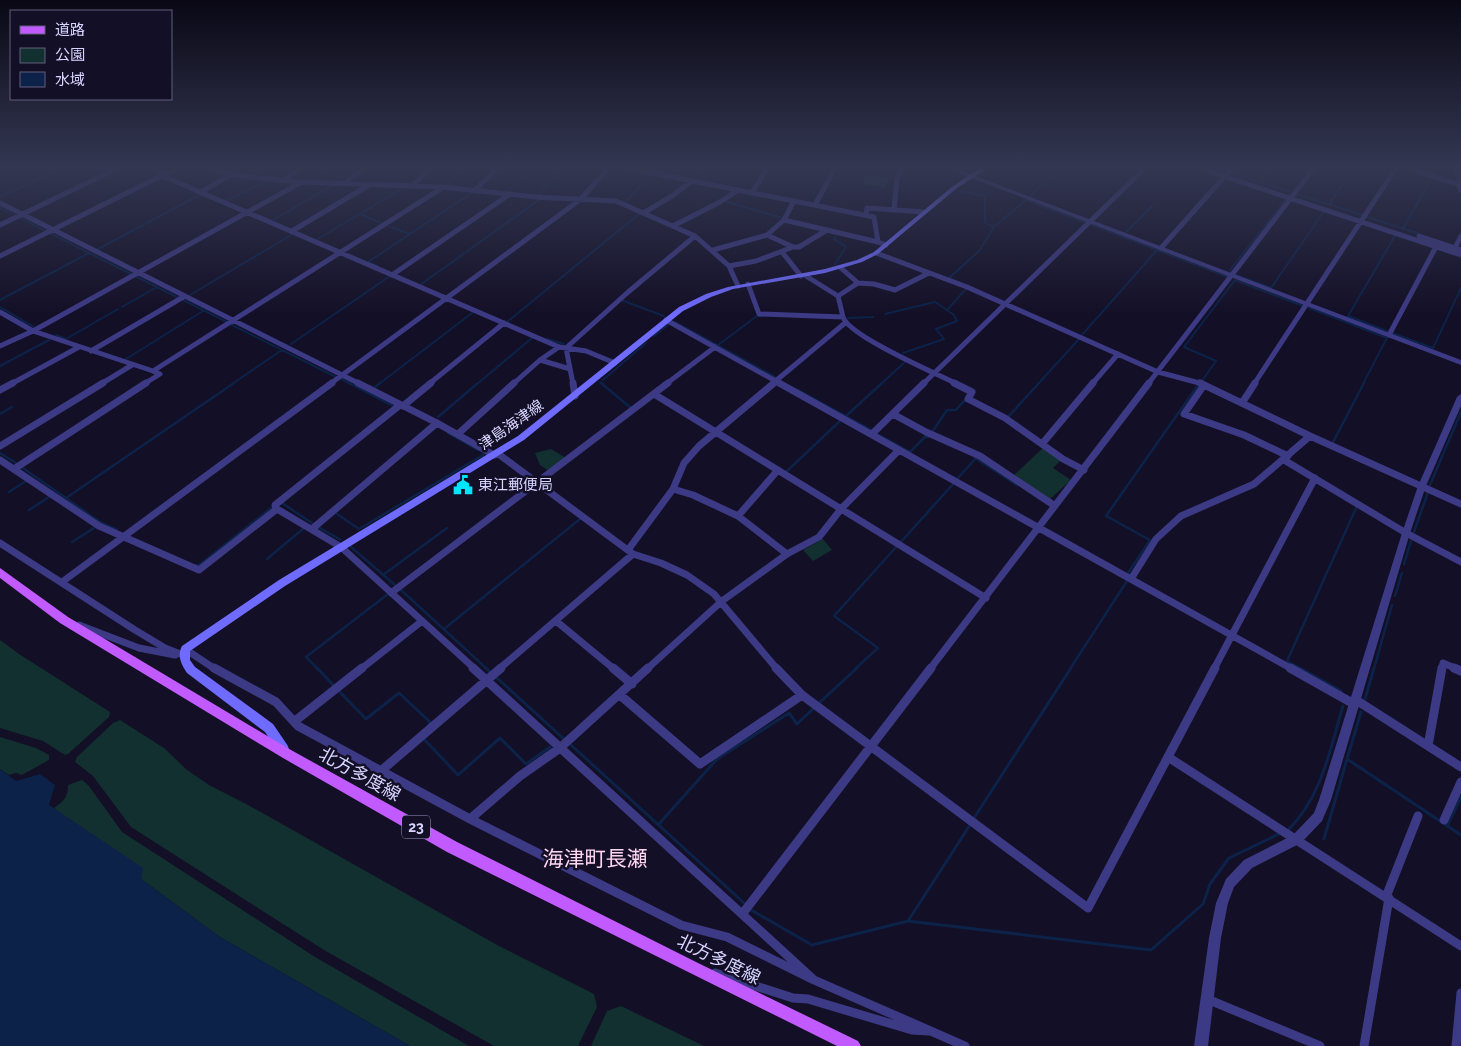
<svg xmlns="http://www.w3.org/2000/svg" width="1461" height="1046" viewBox="0 0 1461 1046" font-family="Raleway,'Noto Sans JP',sans-serif">
	<style>
		.green { fill: #12302f }
		.water { fill: #0c2248 }
		.lines { fill: none; stroke-linecap: round; stroke-linejoin: round }
		.stream-far2 { stroke: #0c2248; stroke-width: 2 }
		.stream-far1 { stroke: #0c2248; stroke-width: 2.5 }
		.stream { stroke: #0c2248; stroke-width: 3 }
		.minor-far2 { stroke: #3d3a85; stroke-width: 5 }
		.minor-far1 { stroke: #3d3a85; stroke-width: 7 }
		.minor { stroke: #3d3a85; stroke-width: 9 }
		.tertiary { fill: #3d3a85; fill-rule: evenodd }
		.secondary { fill: #6f6bff; fill-rule: evenodd }
		.primary { fill: #c25bff; fill-rule: evenodd }
		.labels { text-anchor: middle; dominant-baseline: central; stroke-width: 5; stroke-linejoin: round; paint-order: stroke }
		.shield { fill: #130f26; stroke: #9e99be; stroke-width: 1 }
		.shield-label { font-size: 14px; font-weight: bold; fill: #d9d4ff }
		.street-label { font-size: 15px; fill: #d9d4ff; stroke: #130f26 }
		.poi-label { font-size: 15px; fill: #d9d4ff; stroke: #130f26; text-anchor: start }
		.near-street-label { font-size: 18px; fill: #d9d4ff; stroke: #130f26 }
		.near-quarter-label { font-size: 21px; fill: #ffd6f0; stroke: #130f26 }
	</style>
	<rect width="100%" height="100%" fill="#130f26"/>
	<path class="green" d="M 866,174 L 889,178 L 885,188 L 863,184 Z
		M 1044,447 L 1061,460 L 1053,468 L 1071,480 L 1049,500 L 1013,476 Z
		M 551,449 L 566,458 L 549,471 L 540,465 L 535,453 Z
		M 823,539 L 832,550 L 813,561 L 803,550 Z
		M 0,640 L 19,654 L 110,712 L 109,717 L 68,754 L 65,755 L 43,741 L 0,728 Z
		M 120,720 L 164,748 L 187,770 L 209,785 L 248,805 L 499,946 L 594,994 L 597,1007 L 578,1046 L 494,1046 L 324,950 L 131,827 L 93,776 L 75,762 L 77,757 L 113,723 Z
		M 0,737 L 36,748 L 49,755 L 49,760 L 22,775 L 16,773 L 9,775 L 0,769 Z
		M 82,780 L 89,786 L 122,832 L 315,957 L 469,1046 L 410,1046 L 220,937 L 141,879 L 54,808 C 64,801 68,797 68,785 Z
		M 621,1006 L 704,1046 L 591,1046 L 607,1011 Z"/>
	<path class="water" d="M 0,769 L 16,781 L 40,774 L 55,785 L 49,805 L 143,868 L 141,879 L 220,937 L 410,1046 L 0,1046 Z"/>
	<g class="lines">
		<path class="stream-far2" d="M 965,168 L 971,168
			M 1219,168 L 1227,171
			M 1232,173 L 1291,192
			M 251,176 L 261,168
			M 1433,176 L 1437,168
			M 693,179 L 701,168
			M 314,181 L 331,168
			M 1260,182 L 1272,168
			M 379,184 L 397,168
			M 447,186 L 465,168
			M 960,191 L 985,196 L 985,223 L 994,227
			M 509,193 L 507,192 L 522,177
			M 1297,194 L 1362,215
			M 537,196 L 563,168
			M 1030,196 L 1062,168
			M 0,197 L 61,168
			M 224,200 L 226,201 L 265,181
			M 1026,200 L 1086,223
			M 724,201 L 782,218
			M 626,202 L 650,175
			M 1329,204 L 1354,168
			M 0,208 L 131,274
			M 360,214 L 381,223
			M 1367,217 L 1420,234
			M 271,221 L 332,186
			M 1089,224 L 1228,277
			M 388,226 L 410,234
			M 1403,229 L 1432,177
			M 1125,233 L 1152,206
			M 316,240 L 405,187
			M 98,249 L 201,194
			M 835,264 L 846,247 L 834,239 L 837,234
			M 377,266 L 368,262 L 473,192
			M 1230,270 L 1287,198
			M 1236,275 L 1271,288 L 1325,210
			M 135,276 L 227,322
			M 420,285 L 540,199
			M 968,286 L 949,278 L 979,251 L 994,227 L 1027,199
			M 190,295 L 293,234
			M 0,300 L 89,253
			M 621,300 L 664,316
			M 0,307 L 34,327
			M 122,307 L 157,287
			M 1309,308 L 1387,338 L 1363,384
			M 947,310 L 966,289
			M 885,314 L 935,302 L 954,315 L 957,321 L 936,329 L 944,339 L 903,353
			M 848,318 L 873,317
			M 507,322 L 640,213
			M 675,322 L 777,378
			M 230,324 L 336,377
			M 1387,331 L 1348,316 L 1396,234
			M 1392,333 L 1433,348 L 1461,288
			M 56,335 L 66,339 L 118,309
			M 654,336 L 669,324
			M 1081,336 L 1157,250
			M 547,339 L 564,344
			M 291,344 L 390,276
			M 718,345 L 757,316 L 760,316
			M 126,359 L 203,311
			M 0,366 L 49,340
			M 341,379 L 351,384
			M 603,380 L 646,343
			M 1202,381 L 1216,361 L 1184,347 L 1235,280 L 1303,306
			M 600,382 L 603,384
			M 232,384 L 282,350
			M 379,384 L 472,313
			M 477,384 L 532,338
			M 881,384 L 906,361
			M 1038,384 L 1079,339"/>
		<path class="stream-far1" d="M 349,383 L 393,406
			M 601,383 L 631,408
			M 375,387 L 380,383
			M 796,389 L 871,430
			M 0,414 L 12,407
			M 846,416 L 882,383
			M 438,417 L 478,383
			M 1008,417 L 1039,383
			M 932,432 L 947,410 L 956,410 L 964,401 L 967,401
			M 448,433 L 478,450
			M 877,434 L 910,452 L 926,436 L 929,437
			M 1332,444 L 1364,383
			M 0,453 L 16,463
			M 975,458 L 1017,485
			M 20,466 L 100,522 L 117,530
			M 786,472 L 841,420
			M 957,479 L 976,458
			M 1430,485 L 1461,412
			M 9,492 L 26,481
			M 66,498 L 234,383
			M 282,503 L 312,523
			M 29,510 L 49,497
			M 337,514 L 359,529 L 483,455 L 483,452
			M 318,527 L 341,540
			M 1414,532 L 1428,492
			M 72,542 L 94,528
			M 900,543 L 954,483
			M 350,546 L 396,586
			M 267,559 L 304,528
			M 1404,564 L 1411,541
			M 195,565 L 198,566 L 271,508
			M 1128,573 L 1150,540 L 1106,516 L 1198,385
			M 383,575 L 447,528
			M 400,589 L 487,669
			M 1395,596 L 1402,573
			M 444,629 L 580,519
			M 318,669 L 306,657 L 388,594
			M 855,669 L 878,648 L 834,616 L 897,546
			M 1070,669 L 1127,581
			M 1302,669 L 1287,661 L 1357,506
			M 1374,669 L 1392,605"/>
		<path class="stream" d="M 317,668 L 335,687
			M 486,668 L 490,672
			M 1300,668 L 1341,691
			M 497,678 L 564,739
			M 339,691 L 366,719 L 399,693 L 430,722 L 429,725
			M 1365,699 L 1374,668
			M 818,704 L 857,668
			M 1361,712 L 1347,759 L 1461,835
			M 424,739 L 458,775 L 500,738 L 526,764 L 550,747
			M 570,744 L 744,903
			M 974,818 L 1071,668
			M 658,825 L 717,759 L 789,713 L 797,724 L 814,708
			M 1447,826 L 1461,797
			M 1289,829 C 1322,796 1330,749 1343,706
			M 1324,839 L 1347,759
			M 751,910 L 812,945 L 908,921 L 1151,950 L 1203,904 L 1210,884 L 1229,858 L 1281,833
			M 908,921 L 970,825"/>
		<path class="minor-far2" d="M 210,168 L 232,175 L 300,182 L 442,187 L 536,197 L 616,201 L 695,236 L 729,266 L 738,286
			M 627,168 L 874,217 L 878,242 L 886,245
			M 1199,168 L 1461,255
			M 1406,168 L 1458,184 L 1461,190
			M 1456,168 L 1461,184
			M 163,176 L 559,347 L 586,351 L 615,363
			M 283,181 L 300,168
			M 344,184 L 364,168
			M 412,186 L 431,168
			M 475,190 L 498,168
			M 201,192 L 230,175
			M 752,193 L 767,168
			M 794,201 L 784,220 L 878,242
			M 0,203 L 360,384
			M 815,205 L 835,168
			M 894,209 L 897,179 L 902,168
			M 645,212 L 672,196 L 692,181
			M 866,215 L 867,208 L 924,212
			M 0,225 L 118,168
			M 673,226 L 720,202 L 738,190
			M 292,231 L 369,185
			M 767,235 L 793,247
			M 1419,236 L 1461,250
			M 1161,248 L 1232,168
			M 1455,248 L 1461,236
			M 713,250 L 767,235 L 784,220
			M 782,252 L 801,276
			M 876,253 L 967,287 L 1158,372 L 1203,384
			M 0,256 L 177,168
			M 729,266 L 756,261 L 793,247 L 799,247 L 827,230
			M 392,275 L 510,194
			M 806,276 L 838,296 L 843,317
			M 858,283 L 874,284 L 895,290 L 929,273
			M 748,284 L 759,314 L 843,317 C 849,336 935,373 957,384
			M 838,296 L 858,283 L 841,268
			M 0,312 L 33,331 L 153,371 L 442,188
			M 666,320 L 781,384
			M 1389,335 L 1438,243
			M 0,346 L 33,331 L 300,183
			M 91,351 L 185,296
			M 540,360 L 570,369
			M 11,384 L 79,347
			M 101,384 L 132,365
			M 144,384 L 160,374 L 153,371
			M 330,384 L 581,199 L 608,168
			M 429,384 L 504,323
			M 513,384 L 540,360 L 559,347
			M 573,384 L 566,348 L 627,293 L 695,236
			M 666,384 L 715,347
			M 772,384 L 845,323
			M 923,384 L 1145,168
			M 1092,384 L 1118,354
			M 1148,384 L 1314,168
			M 1254,384 L 1396,168"/>
		<path class="minor-far1" d="M 358,383 L 437,423 L 494,455
			M 573,383 L 575,396
			M 779,383 L 1292,669
			M 954,383 L 972,392 L 968,399 L 1005,418 L 1063,459 L 1084,470
			M 1200,383 L 1310,436 L 1461,504
			M 1204,385 L 1184,414 L 1244,435 L 1288,456
			M 0,390 L 13,383
			M 654,394 L 986,598
			M 1242,403 L 1255,383
			M 403,406 L 431,383
			M 893,414 L 926,432 L 980,456 L 1055,506
			M 458,434 L 514,383
			M 872,434 L 924,383
			M 1042,444 L 1093,383
			M 0,446 L 103,383
			M 497,453 L 633,554 L 661,563 L 687,575 L 714,594 L 777,669
			M 0,460 L 99,526 L 199,570 L 277,509 L 341,547 L 475,669
			M 1284,460 L 1406,533 L 1461,562
			M 14,469 L 146,383
			M 673,489 L 693,495 L 738,516 L 787,554
			M 276,510 L 275,505 L 400,405
			M 738,516 L 778,470
			M 312,529 L 437,423
			M 0,543 L 135,630 L 165,648 L 183,655
			M 628,550 L 673,489 L 684,463 L 699,446 L 774,383
			M 1131,579 L 1156,539 L 1181,516 L 1254,484 L 1310,436
			M 62,582 L 332,383
			M 391,593 L 668,383
			M 556,621 L 614,669
			M 79,625 L 139,648 L 175,655
			M 185,649 L 215,669
			M 361,669 L 422,621
			M 499,669 L 633,554
			M 647,669 L 722,601 L 787,554 L 819,537 L 841,509 L 899,450
			M 930,669 L 1149,383
			M 1214,669 L 1315,478
			M 1442,669 L 1443,663 L 1457,669"/>
		<path class="minor" d="M 214,668 L 276,702 L 298,726 L 470,819 L 681,925 L 727,937 L 814,980 L 965,1046
			M 473,668 L 814,980
			M 613,668 L 632,684
			M 776,668 L 802,695 L 1088,908 L 1215,668
			M 1290,668 L 1354,704
			M 1454,668 L 1461,671
			M 620,695 L 700,764 L 802,695
			M 1356,700 L 1461,767
			M 295,721 L 362,668
			M 1428,746 L 1442,668
			M 1168,757 L 1461,946
			M 382,770 L 501,668
			M 470,819 L 520,776 L 560,748 L 648,668
			M 1444,820 L 1461,782
			M 1386,897 L 1418,816
			M 743,913 L 931,668
			M 715,973 L 793,998 L 808,999 L 912,1030 L 929,1031
			M 1207,999 L 1320,1046
			M 1364,1046 L 1389,898
			M 1456,1046 L 1461,993"/>
		<path class="tertiary" d="M 945,168 L 954,168 L 1461,360 L 1461,365 Z
			M 1461,394 L 1461,406 L 1426,486 L 1410,533 L 1331,800 L 1322,821 L 1301,843 L 1252,868 L 1234,887 L 1228,903 L 1221,938 L 1208,1046 L 1194,1046 L 1209,938 L 1216,903 L 1226,879 L 1244,860 L 1293,835 L 1314,813 L 1319,800 L 1402,533 L 1418,486 L 1457,397 Z"/>
		<path class="secondary" d="M 980,168 L 988,168 L 957,188 L 878,254 L 862,262 L 825,273 L 733,289 L 711,297 L 683,311 L 524,440 L 285,586 L 190,651 L 190,660 L 195,667 L 273,724 L 288,746 L 289,750 L 288,754 L 284,755 L 280,754 L 265,732 L 187,673 C 181,664 177,656 182,646 L 279,580 L 518,436 L 679,307 L 706,294 L 728,287 L 825,269 L 857,260 L 874,252 L 953,186 Z"/>
		<path class="primary" d="M 0,568 L 68,617 L 291,750 L 457,842 L 698,963 L 858,1041 L 861,1046 L 837,1046 L 447,852 L 283,758 L 60,623 L 0,578 Z"/>
	</g>
	<linearGradient id="sky" x2="0" y2="1"><stop stop-color="#0a0815"/><stop offset="0.53" stop-color="#333752"/><stop offset="1" stop-color="#333752" stop-opacity="0"/></linearGradient>
	<rect width="1461" height="315" fill="url(#sky)"/>
	<defs>
		<symbol id="civic-bare" viewBox="-9 -9 18 18"><path d="M-.6-6.5H3V-4.5H.6V-3L4-1V1h2V6H-6V1h2V-1L-.6-3ZM-1.2 2.5V6h2.4V2.5Z" fill="#00e5ff" stroke="#130f26" stroke-width="2.5" paint-order="stroke"/></symbol>
	</defs>
	<g fill-rule="evenodd">
		<use href="#civic-bare" x="449" y="471" width="28" height="28"/>
	</g>
	<g class="labels">
		<rect class="shield" x="402" y="815.5" width="28" height="23" rx="4"/>
		<g class="shield-label">
			<text x="416" y="827">23</text>
		</g>
		<g class="street-label">
			<text transform="translate(511 425) rotate(-35)">津島海津線</text>
		</g>
		<g class="poi-label">
			<text x="478" y="485">東江郵便局</text>
		</g>
		<g class="near-street-label">
			<text transform="translate(360 774) rotate(29)">北方多度線</text>
			<text transform="translate(719 959) rotate(26)">北方多度線</text>
		</g>
		<g class="near-quarter-label">
			<text x="595" y="858">海津町長瀬</text>
		</g>
	</g>
	<rect x="10" y="10" width="162" height="90" fill="#130f26" stroke="#625e7d"/>
	<rect x="20" y="26" width="25" height="8" fill="#c25bff" stroke="#625e7d"/>
	<text x="55" y="35" font-size="15" fill="#d9d4ff">道路</text>
	<rect x="20" y="48" width="25" height="15" fill="#12302f" stroke="#625e7d"/>
	<text x="55" y="60" font-size="15" fill="#d9d4ff">公園</text>
	<rect x="20" y="72" width="25" height="15" fill="#0c2248" stroke="#625e7d"/>
	<text x="55" y="85" font-size="15" fill="#d9d4ff">水域</text>
</svg>
